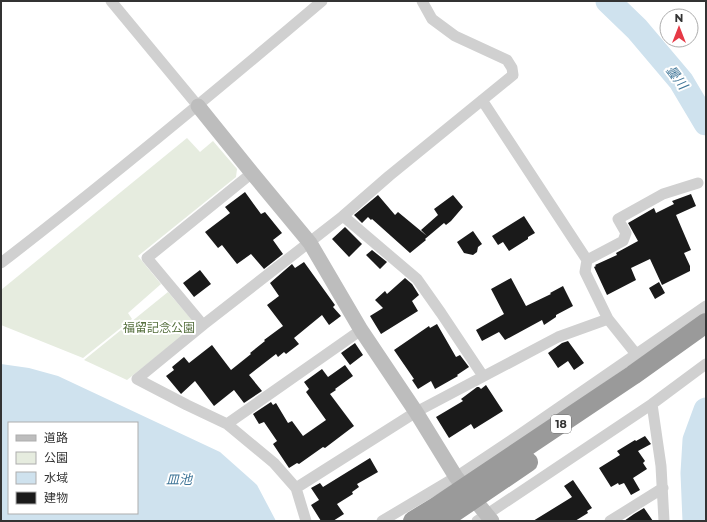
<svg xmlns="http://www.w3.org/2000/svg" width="707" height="522" viewBox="0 0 707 522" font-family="Montserrat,'Noto Sans JP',sans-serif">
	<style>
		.green { fill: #e6ecdf }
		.water { fill: #cfe2ee; fill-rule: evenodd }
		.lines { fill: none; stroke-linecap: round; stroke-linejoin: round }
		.river { stroke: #cfe2ee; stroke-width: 25 }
		.building { fill: #1a1a1a }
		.street { stroke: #d0d0d0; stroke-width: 11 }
		.secondary { stroke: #bdbdbd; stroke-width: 15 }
		.highway-bridge { stroke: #9a9a9a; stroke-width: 20 }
		.labels { text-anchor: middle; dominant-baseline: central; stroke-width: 4; stroke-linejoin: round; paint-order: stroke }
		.shield { fill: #fff; stroke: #707070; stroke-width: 1 }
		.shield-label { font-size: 11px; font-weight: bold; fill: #333 }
		.park-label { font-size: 12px; fill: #56703f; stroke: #fff }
		.water-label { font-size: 13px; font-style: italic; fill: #3f7597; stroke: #fff }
	</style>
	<rect width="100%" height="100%" fill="#fff"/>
	<path class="green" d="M 187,138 L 200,152 L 213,141 L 237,169 L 236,177 L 138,256 L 161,284 L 128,313 L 132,319 L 83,358 L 1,325 L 1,290 Z
		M 168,292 L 192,320 L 192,328 L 127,380 L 84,360 Z"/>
	<path class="water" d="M 1,364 L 29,368 L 58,376 L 220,452 L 257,485 L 276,521 L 1,521 ZM 9,423 L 137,423 L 137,513 L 9,513 Z"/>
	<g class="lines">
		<path class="river" d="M 608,1 L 637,29 L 681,81 L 706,123
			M 695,521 L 693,473 L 695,440 L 706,410"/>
	</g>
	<path class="building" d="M 245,192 L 261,214 L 265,212 L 282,233 L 273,240 L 283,254 L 264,269 L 251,254 L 237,264 L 222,245 L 218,248 L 205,232 L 230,213 L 225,207 Z
		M 691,194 L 696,206 L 676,215 L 691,250 L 684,253 L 690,266 L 690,271 L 662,285 L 650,259 L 631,268 L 636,280 L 607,295 L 594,267 L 596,266 L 595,265 L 617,255 L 616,253 L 638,241 L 628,223 L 654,208 L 656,213 L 674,204 L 672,201 Z
		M 378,195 L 395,215 L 398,212 L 427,236 L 421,230 L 438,215 L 434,209 L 453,195 L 463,207 L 451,221 L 446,225 L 444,223 L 425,239 L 426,240 L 410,253 L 372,219 L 371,220 L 368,217 L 362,223 L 354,215 Z
		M 524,216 L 535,233 L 528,237 L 528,239 L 509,251 L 503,242 L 498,245 L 492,236 Z
		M 345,227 L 362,244 L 349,257 L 332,239 Z
		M 473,231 L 482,244 L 478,247 L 477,252 L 473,255 L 464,253 L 457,242 Z
		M 372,250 L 387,262 L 380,269 L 366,255 Z
		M 304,262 L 335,305 L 333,307 L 341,316 L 329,325 L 322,315 L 294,338 L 299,344 L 286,354 L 284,352 L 278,357 L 276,354 L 249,375 L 262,391 L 244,403 L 234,390 L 214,406 L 195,381 L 181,394 L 166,376 L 174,370 L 172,367 L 184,357 L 189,363 L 212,345 L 231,370 L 251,354 L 250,353 L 265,341 L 264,340 L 283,326 L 267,305 L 279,296 L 270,283 L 292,264 L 295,268 Z
		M 200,270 L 211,284 L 194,297 L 183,283 Z
		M 405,278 L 412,284 L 419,295 L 412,301 L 418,311 L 381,334 L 370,316 L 383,308 L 375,300 L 385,291 L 387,294 Z
		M 511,278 L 526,306 L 551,294 L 550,293 L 563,286 L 573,306 L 556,315 L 556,317 L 544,325 L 542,320 L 505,340 L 499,332 L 482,341 L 476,330 L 504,314 L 491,289 Z
		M 659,282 L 665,293 L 655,299 L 649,288 Z
		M 437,324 L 456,357 L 460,355 L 469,367 L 457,375 L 458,376 L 435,389 L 431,381 L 418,389 L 412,380 L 414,379 L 394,350 L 429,326 L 430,328 Z
		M 568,341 L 584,363 L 574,370 L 568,361 L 558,368 L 548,353 L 562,343 Z
		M 355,343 L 363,355 L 350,365 L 341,353 Z
		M 345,365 L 353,376 L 335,389 L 336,390 L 330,394 L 354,426 L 325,448 L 323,447 L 299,464 L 297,463 L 289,468 L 273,444 L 277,441 L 264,422 L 259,424 L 253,414 L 271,402 L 273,405 L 276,403 L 288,423 L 292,421 L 303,436 L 326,420 L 306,392 L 309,389 L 304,382 L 322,369 L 328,377 Z
		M 486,385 L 503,411 L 474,429 L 471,424 L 449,438 L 436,417 L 463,401 L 461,399 L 477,387 L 479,387 L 481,389 Z
		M 645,436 L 651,444 L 638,451 L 645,461 L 643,463 L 647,469 L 633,478 L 640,490 L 631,495 L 624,483 L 619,485 L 618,483 L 611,487 L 599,468 L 620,455 L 617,451 L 635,440 L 636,441 Z
		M 370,458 L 378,472 L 357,484 L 359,487 L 352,492 L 353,494 L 337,504 L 344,514 L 333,521 L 321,521 L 311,505 L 319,500 L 311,488 L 320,483 L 323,487 Z
		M 573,480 L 592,508 L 587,511 L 588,513 L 575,521 L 533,521 L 572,497 L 564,486 Z
		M 644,508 L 653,521 L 624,521 L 634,514 Z"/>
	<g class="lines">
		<path class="street" d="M 111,1 L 198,106
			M 482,100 L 587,260 L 585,272 L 608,319 L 636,354
			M 343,216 L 417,279 L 441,313 L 483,376
			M 587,260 L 623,241 L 626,233 L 618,219 L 663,194 L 698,183
			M 1,263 C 110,179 217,90 322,1
			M 203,325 L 147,258 L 252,173
			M 652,404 L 661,466 L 664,521
			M 227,424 L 361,330
			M 296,488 L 416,412 L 558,337 L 608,319
			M 306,521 L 296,488 L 274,463 L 227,424 L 187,405 L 137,379 L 203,325 L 343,216 L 389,176 L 513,75 L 512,68 L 507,60 L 455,36 L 432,19 L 422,1
			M 382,521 L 456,477 L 519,435 L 706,306
			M 477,521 L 652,404 L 706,364
			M 610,521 L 663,488"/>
		<path class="secondary" d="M 198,106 L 252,173 L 310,243 L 361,330 L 416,412 L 456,477 L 492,521"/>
		<path class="highway-bridge" d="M 413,521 L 436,507 L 633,375 L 706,323
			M 441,521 L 528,462"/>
	</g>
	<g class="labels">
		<rect class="shield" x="551" y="415" width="20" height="18" rx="3"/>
		<g class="shield-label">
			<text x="561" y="424">18</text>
		</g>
		<g class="park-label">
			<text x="159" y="327">福留記念公園</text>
		</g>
		<g class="water-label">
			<text transform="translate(677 77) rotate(53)">曇川</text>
			<text x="179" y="479">皿池</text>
		</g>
	</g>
	<rect width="707" height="522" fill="none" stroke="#333333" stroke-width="4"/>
	<rect x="8" y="422" width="130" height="92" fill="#ffffff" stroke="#adadad"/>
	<rect x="16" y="435" width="20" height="6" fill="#bdbdbd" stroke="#adadad"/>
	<text x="44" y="442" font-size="12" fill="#333333">道路</text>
	<rect x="16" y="452" width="20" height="12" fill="#e6ecdf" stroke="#adadad"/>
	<text x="44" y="462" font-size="12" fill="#333333">公園</text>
	<rect x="16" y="472" width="20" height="12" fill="#cfe2ee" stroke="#adadad"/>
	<text x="44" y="482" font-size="12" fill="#333333">水域</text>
	<rect x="16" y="492" width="20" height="12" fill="#1a1a1a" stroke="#adadad"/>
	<text x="44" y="502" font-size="12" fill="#333333">建物</text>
	<g transform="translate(679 28)"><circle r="19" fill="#ffffff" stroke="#adadad"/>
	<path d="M0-3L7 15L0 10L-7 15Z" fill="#e63946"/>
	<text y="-6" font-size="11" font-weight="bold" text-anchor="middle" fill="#333333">N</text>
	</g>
</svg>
